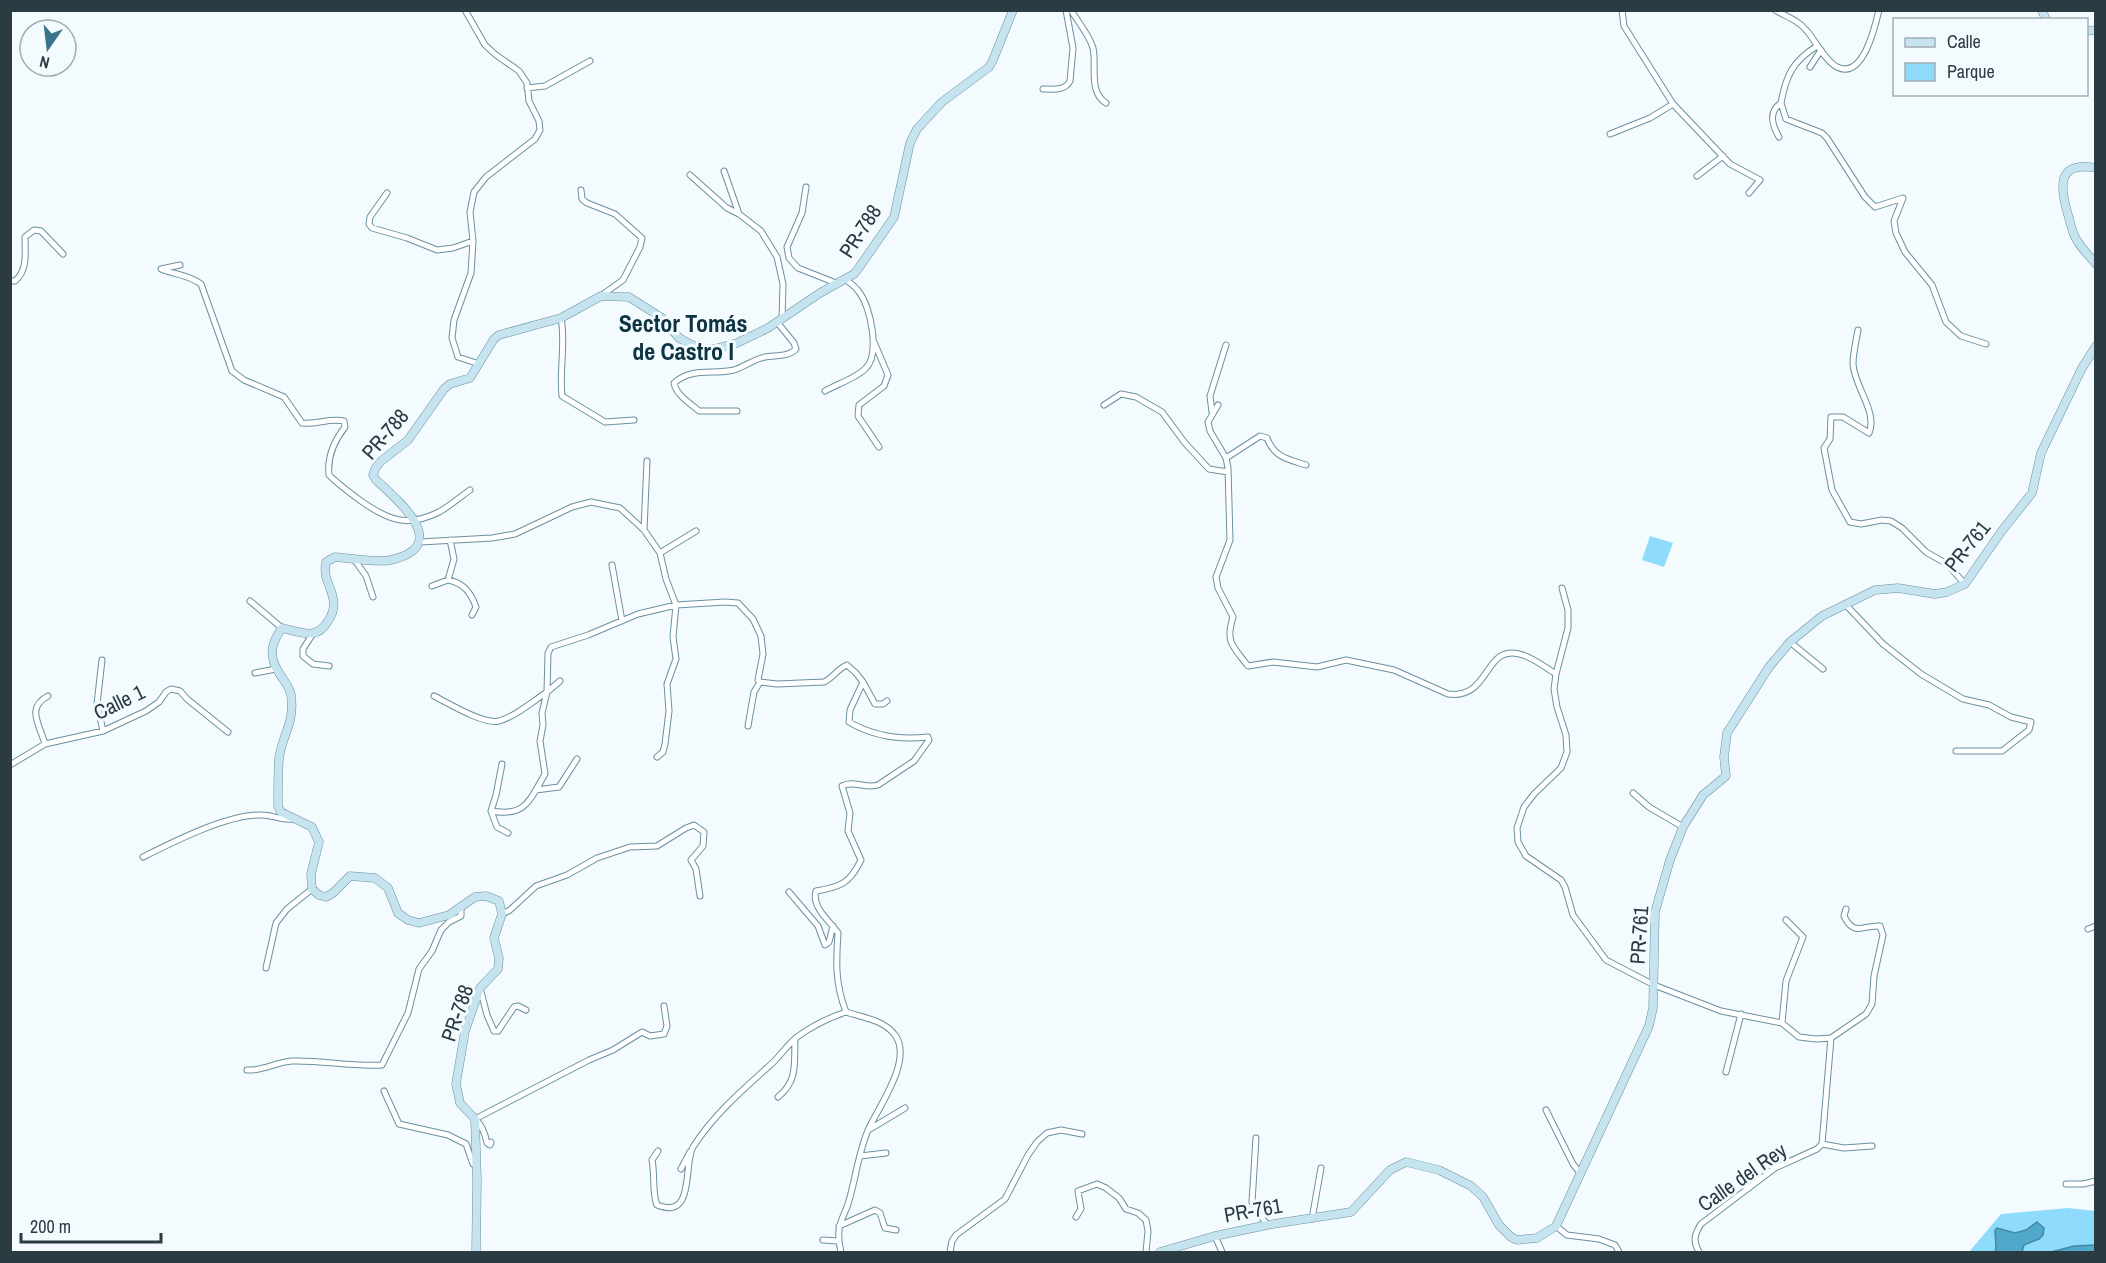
<svg xmlns="http://www.w3.org/2000/svg" width="2106" height="1263" viewBox="0 0 2106 1263" font-family="'Archivo Narrow',sans-serif">
	<style>
		.green { fill: #8fdbfb }
		.water { fill: #50a9cb; stroke: #4588a2; stroke-width: 1.5 }
		.lines { fill: none; stroke-linecap: round; stroke-linejoin: round }
		.street-casing { stroke: #6a909f; stroke-width: 7 }
		.secondary-casing { stroke: #6a909f; stroke-width: 9 }
		.street { stroke: #fff; stroke-width: 5 }
		.secondary { stroke: #c5e4ef; stroke-width: 8 }
		.labels { text-anchor: middle; dominant-baseline: central; stroke-width: 6; stroke-linejoin: round; paint-order: stroke }
		.street-label { font-size: 21px; fill: #2b3b42; stroke: #f3fbff }
		.quarter-label { font-size: 24px; font-weight: bold; fill: #0e3341; stroke: #f3fbff }
	</style>
	<rect width="100%" height="100%" fill="#f3fbff"/>
	<path class="green" d="M 1650,536 L 1673,543 L 1664,567 L 1642,560 Z
		M 2068,1208 L 2095,1211 L 2095,1252 L 1969,1252 L 2001,1214 Z"/>
	<path class="water" d="M 2037,1222 L 2044,1228 L 2043,1235 L 2039,1239 L 2024,1245 L 2022,1252 L 1995,1252 L 1996,1248 L 1995,1230 L 1997,1228 L 2015,1233 L 2026,1230 Z
		M 2095,1245 L 2095,1252 L 2051,1252 L 2074,1246 Z"/>
	<g class="lines">
		<defs>
			<path id="street" d="M 465,10 L 485,45 L 496,55 L 519,71 L 527,83 L 529,101 L 539,121 L 540,130 L 535,139 L 486,177 L 474,192 L 470,212 L 473,241 L 471,273 L 454,320 L 452,338 L 458,357 L 479,364
				M 1071,10 C 1078,22 1090,36 1093,48 C 1097,65 1088,92 1106,103
				M 1622,10 L 1624,26 L 1673,104 L 1730,164 L 1760,180 L 1749,193
				M 1775,10 C 1787,17 1798,20 1807,31 C 1815,40 1825,61 1837,67 C 1863,80 1875,27 1879,10
				M 1810,67 L 1821,50
				M 527,88 L 545,86 L 590,61
				M 1043,89 C 1053,89 1065,91 1070,81 L 1073,48 L 1066,10
				M 1781,103 L 1786,119 L 1822,133 L 1827,138 L 1865,197 L 1875,207 L 1903,198 L 1894,221 L 1896,233 L 1905,252 L 1932,285 L 1946,322 L 1961,336 L 1986,344
				M 1610,134 L 1650,118 L 1673,104
				M 1779,137 C 1772,125 1768,112 1781,103 C 1786,75 1793,61 1817,46
				M 724,171 L 739,214 L 761,231 L 777,257 L 783,284 L 782,319
				M 690,175 L 727,208 L 739,214
				M 1697,176 L 1723,156
				M 806,187 L 802,213 L 787,247 L 789,258 L 798,268 L 836,283
				M 581,190 L 582,199 L 587,203 L 615,214 L 642,238 L 640,247 L 623,280 L 602,295
				M 387,193 L 370,217 L 369,224 L 372,228 L 407,238 L 437,250 L 453,248 L 473,241
				M 180,265 L 161,269 C 176,275 189,275 201,284 L 232,371 L 244,380 L 284,397 L 302,423 C 317,425 328,418 344,421 L 345,427 C 334,441 327,456 329,475 C 339,485 350,493 361,501 C 388,520 407,528 439,512 C 450,506 460,497 470,490
				M 10,281 L 15,281 C 28,270 25,253 25,237 L 34,230 L 41,231 L 63,254
				M 561,318 C 566,344 559,370 562,396 L 605,422 L 634,420
				M 1858,330 C 1856,341 1853,353 1853,364 C 1854,386 1878,412 1869,433 L 1843,417 L 1831,417 L 1830,439 L 1824,448 L 1832,490 L 1850,522 L 1861,524 L 1882,520 L 1891,521 L 1902,528 L 1926,552 L 1947,564 L 1965,584
				M 874,342 L 888,375 L 884,386 L 859,405 L 858,416 L 879,447
				M 825,391 C 837,384 857,378 866,368 C 880,354 871,307 859,292 C 856,287 850,283 845,279
				M 1104,405 L 1121,394 L 1136,397 L 1162,412 L 1185,443 L 1209,469 L 1228,472
				M 1218,405 L 1208,422 L 1210,431 L 1226,458 L 1228,468 L 1230,540 L 1216,577 L 1218,588 L 1233,617 C 1225,643 1233,646 1248,666 L 1273,662 L 1317,667 L 1346,660 L 1394,670 L 1448,694 C 1492,700 1483,641 1523,655 C 1535,659 1546,668 1556,674
				M 737,411 L 699,411 C 690,403 676,395 674,383 C 692,367 713,375 734,370 C 744,367 754,359 765,357 C 775,355 789,357 796,349 L 794,343 L 777,322
				M 1212,412 L 1210,396 L 1226,345
				M 1226,458 L 1260,436 L 1267,438 C 1274,457 1287,459 1306,465
				M 647,461 L 644,530 L 660,553 L 666,579 L 676,605 L 673,637 L 676,659 L 667,684 L 669,711 L 665,744 L 663,752 L 657,757
				M 420,542 L 492,538 L 515,534 L 572,507 L 591,502 L 620,508 L 644,530
				M 660,553 L 696,531
				M 354,559 L 366,576 L 373,597
				M 612,565 L 622,621
				M 448,580 C 464,583 471,593 476,607 L 472,615
				M 432,586 L 448,580 L 454,559 L 450,540
				M 1562,588 L 1568,610 L 1568,628 L 1556,674 L 1554,689 L 1557,707 L 1566,735 L 1567,752 L 1561,768 L 1534,794 L 1524,807 L 1517,828 L 1518,842 L 1526,856 L 1561,880 L 1565,887 L 1573,915 L 1606,960 L 1654,985 L 1721,1011 L 1782,1023 L 1799,1037 L 1816,1039 L 1831,1038 L 1866,1014 L 1872,1004 L 1874,976 L 1883,935 L 1880,926 C 1863,925 1854,937 1844,916 L 1846,909
				M 250,601 L 282,628
				M 1845,604 L 1883,644 L 1921,674 L 1963,699 L 1989,705 L 2011,717 L 2031,722 L 2029,730 L 2002,751 L 1956,751
				M 312,635 L 303,649 L 303,656 L 313,664 L 329,666
				M 1790,642 L 1823,669
				M 102,660 L 97,704 L 103,731
				M 255,673 L 276,669
				M 863,682 L 875,704 L 883,704 L 887,701
				M 434,696 C 448,703 484,725 499,721 C 516,716 532,702 547,692 L 548,653 L 551,647 L 588,635 L 638,614 L 676,605 L 725,602 L 738,603 L 753,619 L 761,636 L 763,654 L 758,680 L 760,682 L 777,684 L 824,682 C 833,678 837,669 847,665 L 856,673 L 863,682 L 850,710 L 849,722 C 873,736 901,740 928,737 L 929,740 L 914,761 L 878,785 C 866,789 854,780 842,786 L 850,813 L 848,831 L 861,860 C 850,883 841,887 816,891 C 811,907 830,921 838,933 C 836,963 835,983 846,1012 C 862,1017 884,1020 895,1035 C 913,1059 880,1105 869,1128 C 858,1152 856,1179 848,1204 C 845,1213 840,1221 839,1230 C 838,1238 839,1244 841,1252
				M 748,726 L 754,692 L 760,682
				M 45,744 C 39,723 26,708 48,696
				M 502,764 L 496,795 L 491,811 L 497,827 L 508,833
				M 10,765 L 45,744 L 103,731 L 146,711 L 159,702 L 166,692 L 171,689 L 180,691 L 187,699 L 228,732
				M 536,790 L 559,787 L 577,759
				M 1633,793 L 1649,807 L 1683,827
				M 491,811 C 526,817 529,801 545,774 L 540,741 L 543,725 L 542,713 L 547,692 L 560,681
				M 143,857 C 173,842 228,814 262,815 C 273,815 282,821 294,819
				M 789,892 L 818,926 L 825,945 L 829,942 L 833,926
				M 502,914 L 510,910 L 536,886 L 567,875 L 597,858 L 630,847 L 657,846 L 686,828 L 694,825 L 704,832 L 703,846 L 691,860 L 696,869 L 700,896
				M 2088,929 L 2096,926
				M 266,968 L 276,923 L 287,909 L 312,889
				M 480,988 L 487,1015 L 494,1031 L 498,1031 L 514,1007 L 518,1006 L 526,1010
				M 1782,1023 L 1786,981 L 1803,937 L 1786,920
				M 247,1070 C 263,1071 276,1062 292,1061 C 322,1060 352,1067 382,1065 L 408,1013 L 419,969 L 432,951 L 441,930 L 449,922 L 461,916 L 461,907
				M 1726,1072 L 1741,1014
				M 384,1091 L 399,1124 L 448,1135 L 466,1144 L 473,1164
				M 778,1097 C 798,1081 794,1064 795,1040
				M 1546,1110 L 1573,1164 L 1581,1174
				M 870,1129 L 905,1108
				M 1256,1138 L 1252,1202 L 1267,1225
				M 491,1142 L 490,1145 L 487,1143 C 485,1133 482,1125 475,1119 L 589,1060 L 613,1050 L 642,1032 L 650,1036 L 664,1034 L 667,1026 L 664,1006
				M 1822,1144 L 1844,1148 L 1872,1146
				M 658,1151 L 652,1160 C 655,1174 652,1194 657,1205 C 696,1221 683,1163 693,1147 C 713,1116 740,1092 768,1067 C 779,1058 786,1046 797,1037 C 812,1026 828,1018 846,1012
				M 860,1156 L 886,1153
				M 681,1169 L 690,1152
				M 2066,1184 L 2083,1184 L 2096,1181
				M 1076,1217 L 1081,1209 L 1078,1191 L 1097,1184 L 1106,1188 L 1119,1198 L 1126,1209 L 1138,1213 L 1146,1220 L 1148,1231 L 1146,1252
				M 1312,1219 L 1321,1168
				M 839,1226 L 875,1210 L 880,1213 L 885,1228 L 896,1230
				M 1556,1226 L 1567,1235 L 1599,1239 L 1615,1245 L 1619,1252
				M 1215,1236 L 1222,1252
				M 823,1240 L 838,1241
				M 950,1252 L 952,1241 L 956,1235 L 1005,1199 L 1028,1155 L 1037,1142 L 1047,1133 L 1061,1130 L 1082,1134
				M 1699,1252 C 1693,1241 1694,1235 1701,1224 L 1775,1168 L 1817,1149 L 1822,1144 L 1831,1038"/>
			<path id="secondary" d="M 2042,10 L 2046,20
				M 2086,31 L 2096,30
				M 2096,168 C 2056,161 2060,187 2068,215 C 2071,224 2072,234 2078,242 C 2083,250 2090,257 2096,264
				M 476,1252 L 477,1180 L 475,1119 L 460,1103 L 456,1084 L 465,1031 L 480,988 L 498,969 L 499,958 L 494,938 L 502,914 L 499,901 L 486,896 L 475,897 L 449,915 L 419,923 L 408,920 L 398,913 L 388,888 L 375,878 L 350,876 L 333,893 L 326,897 L 319,895 L 312,889 L 311,874 L 319,842 L 312,827 L 281,812 L 278,806 C 278,790 278,774 279,759 C 282,734 295,724 291,695 C 289,685 282,679 278,671 C 268,654 272,642 282,628 C 300,632 317,641 328,621 C 333,614 335,607 333,598 C 330,583 323,579 326,562 L 335,557 C 349,558 378,563 391,560 C 453,546 398,500 376,480 L 373,475 L 375,469 L 380,462 L 408,440 L 444,389 L 450,384 L 470,378 L 494,339 L 499,335 L 561,318 L 601,296 L 629,297 L 662,318 L 679,338 L 698,348 L 714,349 L 737,343 L 768,328 L 820,293 L 854,274 L 858,269 L 894,217 L 910,143 L 917,129 L 942,102 L 989,67 L 993,60 L 1013,10
				M 1160,1252 L 1215,1236 L 1267,1225 L 1351,1212 L 1390,1170 L 1406,1162 L 1439,1170 L 1471,1186 L 1483,1197 L 1499,1225 L 1511,1237 L 1517,1240 L 1537,1238 L 1556,1226 L 1649,1026 L 1653,1008 L 1655,912 L 1670,860 L 1683,827 L 1703,795 L 1726,776 L 1724,757 L 1727,733 L 1769,667 L 1790,642 L 1822,616 L 1875,590 L 1898,588 L 1935,594 L 1947,592 L 1965,584 L 2001,532 L 2032,493 L 2041,453 L 2082,368 L 2096,346"/>
		</defs>
		<use href="#street" class="street-casing"/>
		<use href="#secondary" class="secondary-casing"/>
		<use href="#street" class="street"/>
		<use href="#secondary" class="secondary"/>
	</g>
	<g class="labels">
		<g class="street-label">
			<text transform="translate(860 231) rotate(-57)">PR-788</text>
			<text transform="translate(385 434) rotate(-49)">PR-788</text>
			<text transform="translate(1967 546) rotate(-51)">PR-761</text>
			<text transform="translate(119 702) rotate(-26)">Calle 1</text>
			<text transform="translate(1639 935) rotate(-86)">PR-761</text>
			<text transform="translate(457 1013) rotate(-71)">PR-788</text>
			<text transform="translate(1742 1177) rotate(-35)">Calle del Rey</text>
			<text transform="translate(1253 1210) rotate(-10)">PR-761</text>
		</g>
		<g class="quarter-label">
			<text x="683" y="323">Sector Tomás<tspan x="683" dy="28">de Castro I</tspan></text>
		</g>
	</g>
	<rect width="2106" height="1263" fill="none" stroke="#2b3b42" stroke-width="24"/>
	<rect x="1893" y="18" width="195" height="78" fill="#f3fbff" stroke="#a3aeb3" stroke-width="1.5"/>
	<rect x="1905" y="38" width="30" height="9" fill="#c5e4ef" stroke="#a3aeb3" stroke-width="1.5"/>
	<text x="1947" y="48" font-size="18" fill="#2b3b42">Calle</text>
	<rect x="1905" y="63" width="30" height="18" fill="#8fdbfb" stroke="#a3aeb3" stroke-width="1.5"/>
	<text x="1947" y="78" font-size="18" fill="#2b3b42">Parque</text>
	<g transform="translate(48 48) rotate(194)"><circle r="28" fill="#f3fbff" stroke="#a3aeb3" stroke-width="1.5"/>
	<path d="M0-4.5L10 22L0 15L-10 22Z" fill="#38758c"/>
	<text y="-9" font-size="16" font-weight="bold" text-anchor="middle" fill="#2b3b42">N</text>
	</g>
	<path d="M21 1233v9h140v-9" fill="none" stroke="#2b3b42" stroke-width="3"/>
	<text x="30" y="1233" font-size="18" fill="#2b3b42" stroke="#f3fbff" stroke-width="4.5" paint-order="stroke">200 m</text>
</svg>
